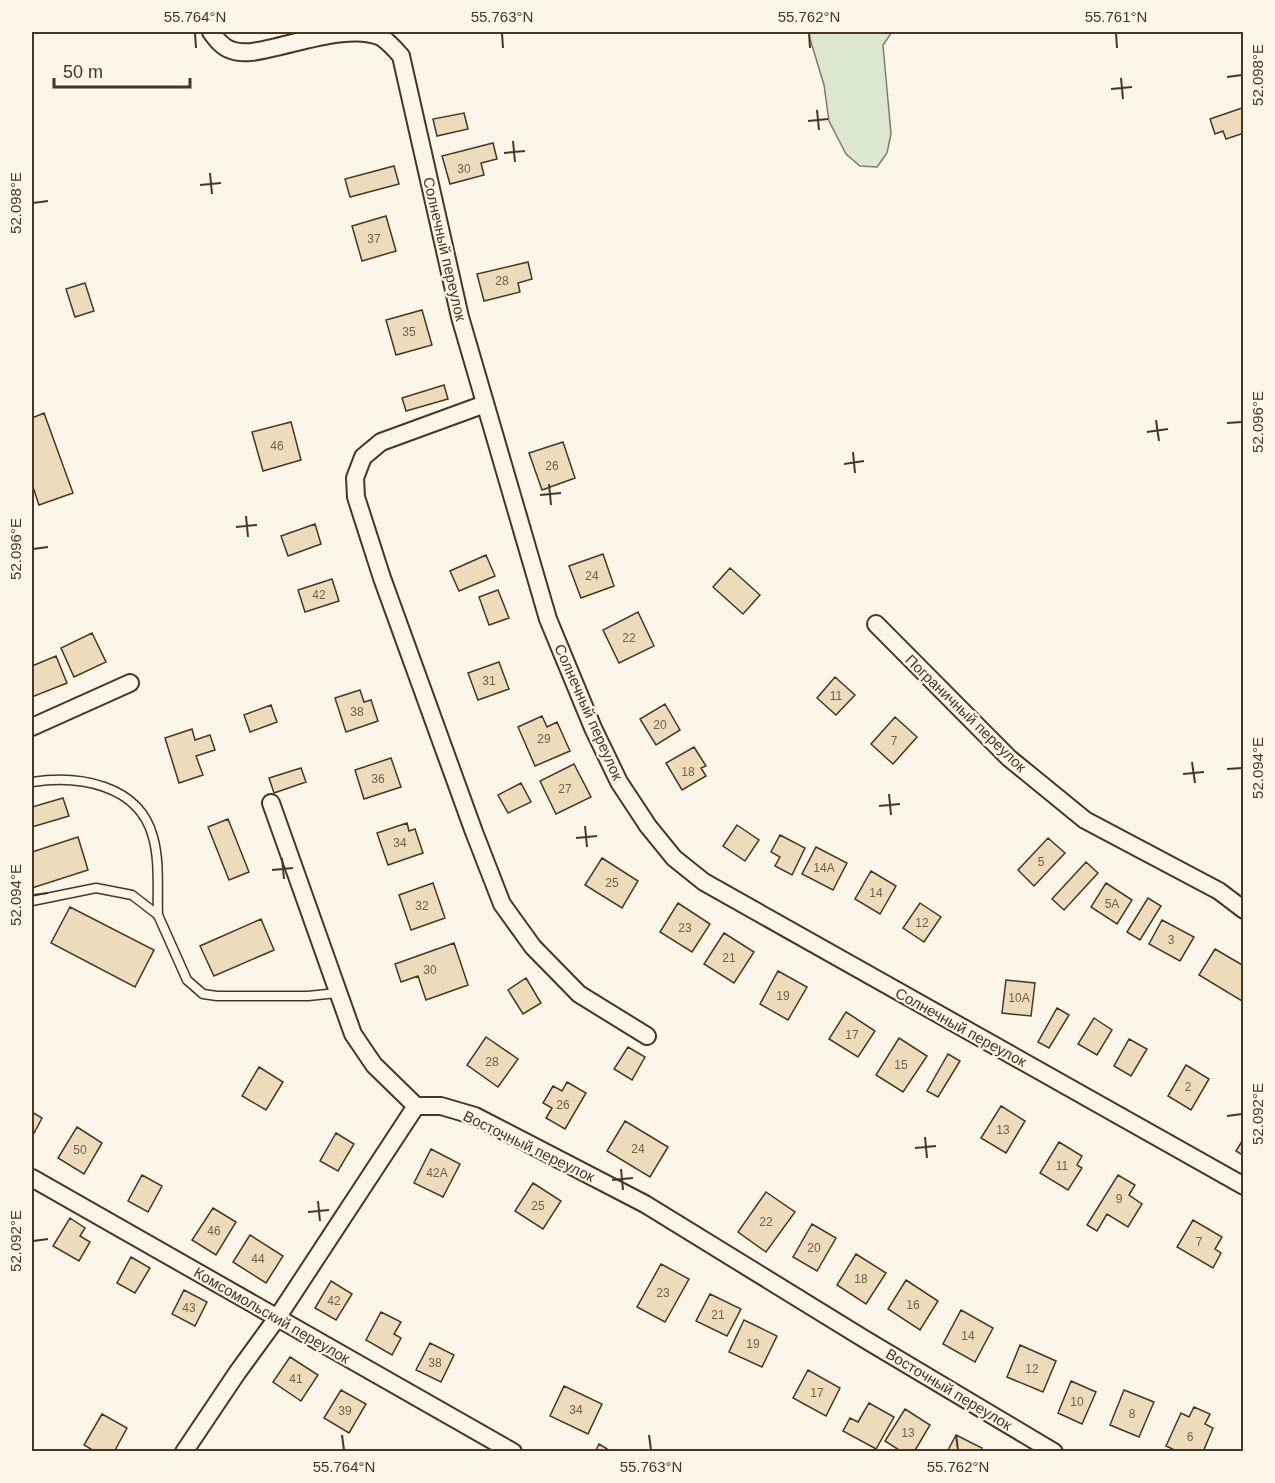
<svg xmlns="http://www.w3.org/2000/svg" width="1275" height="1483" viewBox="0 0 1275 1483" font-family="Helvetica,sans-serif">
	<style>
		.green { fill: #dce7d0; stroke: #887966; stroke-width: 1.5 }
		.building { fill: #ecdcbc; stroke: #4a3520; stroke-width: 1.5 }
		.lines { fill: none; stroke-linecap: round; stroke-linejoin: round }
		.service-casing { stroke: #4a3520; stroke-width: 11 }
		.minor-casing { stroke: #4a3520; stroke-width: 20 }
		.service { stroke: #fbf6e9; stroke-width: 8 }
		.minor { stroke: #fbf6e9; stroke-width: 16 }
		.ticks { fill: none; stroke: #4a3520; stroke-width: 2 }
		.labels { text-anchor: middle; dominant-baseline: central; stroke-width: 4.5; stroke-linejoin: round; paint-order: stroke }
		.number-label { font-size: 12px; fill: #725f47 }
		.street-label { font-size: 15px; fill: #4a3520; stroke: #fbf6e9 }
		.neatline { fill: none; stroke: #4a3520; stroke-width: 2 }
		.ticks-label { font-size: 15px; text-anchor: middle; fill: #4a3520 }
	</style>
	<rect width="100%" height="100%" fill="#fbf6e9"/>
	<path class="green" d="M 808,32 L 892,32 L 883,45 L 891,134 L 887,153 L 877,167 L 860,166 L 846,154 L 829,121 L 824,85 Z"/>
	<path class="building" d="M 1242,108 L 1244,113 L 1244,133 L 1226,139 L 1223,131 L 1215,134 L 1210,119 Z
		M 464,113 L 468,129 L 437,136 L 433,119 Z
		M 493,143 L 497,159 L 481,163 L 484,175 L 450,184 L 442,156 Z
		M 394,166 L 399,184 L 350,197 L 345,179 Z
		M 386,216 L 396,251 L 362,261 L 352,226 Z
		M 528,262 L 532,279 L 518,283 L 520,292 L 484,301 L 477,274 Z
		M 85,283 L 94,311 L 75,317 L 66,289 Z
		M 422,310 L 432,345 L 396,355 L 386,320 Z
		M 444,385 L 448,399 L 406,411 L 402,398 Z
		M 44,413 L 73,493 L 39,505 L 32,484 L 32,418 Z
		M 291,422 L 301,460 L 263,471 L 252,432 Z
		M 563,442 L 575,478 L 542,490 L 529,453 Z
		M 315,524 L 321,544 L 288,556 L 281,536 Z
		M 603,554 L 614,586 L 581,598 L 569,566 Z
		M 486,555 L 495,576 L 459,591 L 450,571 Z
		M 730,568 L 760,595 L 743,614 L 713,587 Z
		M 332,579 L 339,601 L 305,612 L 298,590 Z
		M 498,590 L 509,618 L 489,625 L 479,597 Z
		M 638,612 L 654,646 L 619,663 L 603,630 Z
		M 92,633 L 106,662 L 74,677 L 61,648 Z
		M 56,656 L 67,683 L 32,697 L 32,666 Z
		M 499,662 L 509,689 L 478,700 L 468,673 Z
		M 835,677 L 855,695 L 836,715 L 817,698 Z
		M 360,690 L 364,702 L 371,700 L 378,721 L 346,732 L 335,698 Z
		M 665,704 L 680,730 L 656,745 L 640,719 Z
		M 271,705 L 277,722 L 250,732 L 244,715 Z
		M 542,716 L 547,727 L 557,722 L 570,751 L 535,766 L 518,727 Z
		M 895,717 L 917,737 L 893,764 L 871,744 Z
		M 192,729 L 195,740 L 210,735 L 215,750 L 196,756 L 203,775 L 179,783 L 165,738 Z
		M 694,747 L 706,766 L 701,768 L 706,776 L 682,790 L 666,763 Z
		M 391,758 L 401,787 L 364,799 L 355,770 Z
		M 574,764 L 591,797 L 556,814 L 540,781 Z
		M 301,768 L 306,782 L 274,793 L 269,778 Z
		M 521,783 L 531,802 L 508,813 L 498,795 Z
		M 63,798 L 69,816 L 32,827 L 32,807 Z
		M 228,819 L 249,872 L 229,880 L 208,827 Z
		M 407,823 L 409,831 L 415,829 L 423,853 L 388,865 L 377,833 Z
		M 737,825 L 759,840 L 745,861 L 723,846 Z
		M 780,835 L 805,848 L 792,875 L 775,866 L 780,857 L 771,852 Z
		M 78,837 L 88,870 L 32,888 L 32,852 Z
		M 1048,838 L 1065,853 L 1034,886 L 1018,870 Z
		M 816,847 L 847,863 L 833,890 L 802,874 Z
		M 602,858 L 638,881 L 622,908 L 585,885 Z
		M 1086,862 L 1098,873 L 1064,910 L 1052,899 Z
		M 871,871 L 896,886 L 880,914 L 855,899 Z
		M 433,883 L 445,918 L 411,930 L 399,895 Z
		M 1106,883 L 1132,900 L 1117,924 L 1091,907 Z
		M 1148,898 L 1161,906 L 1140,940 L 1127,932 Z
		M 678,903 L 710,924 L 692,952 L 660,932 Z
		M 920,903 L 941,917 L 924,942 L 903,928 Z
		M 70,907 L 154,950 L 135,987 L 51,943 Z
		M 261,919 L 274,950 L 214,976 L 200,946 Z
		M 1162,920 L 1194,937 L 1180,961 L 1149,944 Z
		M 724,933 L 754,952 L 734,983 L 704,964 Z
		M 454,943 L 468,985 L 426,1000 L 418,976 L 401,982 L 395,964 Z
		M 1215,949 L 1244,966 L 1242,1001 L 1199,975 Z
		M 778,971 L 807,987 L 788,1020 L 760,1004 Z
		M 526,978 L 541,1003 L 523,1014 L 508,990 Z
		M 1006,980 L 1035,983 L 1031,1016 L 1002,1013 Z
		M 1057,1008 L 1069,1015 L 1049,1048 L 1038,1042 Z
		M 846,1012 L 875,1031 L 858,1057 L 829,1039 Z
		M 1094,1018 L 1112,1030 L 1097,1055 L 1078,1044 Z
		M 486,1037 L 518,1059 L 498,1087 L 467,1065 Z
		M 899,1038 L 927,1056 L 903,1092 L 876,1075 Z
		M 1129,1039 L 1147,1049 L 1131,1076 L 1114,1066 Z
		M 628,1047 L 645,1057 L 632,1080 L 614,1069 Z
		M 948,1054 L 960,1061 L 938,1097 L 927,1091 Z
		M 1186,1065 L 1209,1079 L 1191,1110 L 1168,1096 Z
		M 259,1067 L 283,1082 L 266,1110 L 242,1096 Z
		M 567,1082 L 586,1093 L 565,1129 L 546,1118 L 552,1108 L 543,1103 L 553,1086 L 562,1091 Z
		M 1001,1106 L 1025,1121 L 1006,1153 L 981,1138 Z
		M 32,1112 L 42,1118 L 32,1137 Z
		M 625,1121 L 668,1147 L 650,1177 L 607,1151 Z
		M 77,1127 L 102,1143 L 84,1174 L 58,1158 Z
		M 336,1133 L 354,1144 L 338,1171 L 320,1161 Z
		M 1244,1138 L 1244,1156 L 1236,1151 Z
		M 1059,1142 L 1082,1156 L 1077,1165 L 1082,1168 L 1068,1190 L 1040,1173 Z
		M 431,1149 L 460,1164 L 443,1197 L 414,1183 Z
		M 142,1175 L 162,1186 L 148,1212 L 128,1201 Z
		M 1118,1175 L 1135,1185 L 1129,1195 L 1142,1204 L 1128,1227 L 1107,1214 L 1097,1231 L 1087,1225 Z
		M 533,1183 L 561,1201 L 543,1229 L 515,1211 Z
		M 766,1192 L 795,1212 L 766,1252 L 738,1232 Z
		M 213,1208 L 236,1222 L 216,1255 L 192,1240 Z
		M 70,1218 L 85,1228 L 80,1236 L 90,1242 L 79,1261 L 53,1246 Z
		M 1193,1220 L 1222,1237 L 1215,1249 L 1221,1253 L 1213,1268 L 1177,1247 Z
		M 812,1224 L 836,1238 L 817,1271 L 793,1257 Z
		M 250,1235 L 283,1256 L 266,1283 L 233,1262 Z
		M 856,1254 L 886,1273 L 866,1304 L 837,1285 Z
		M 131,1257 L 150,1268 L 135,1293 L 117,1283 Z
		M 661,1264 L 689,1279 L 665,1322 L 637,1307 Z
		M 906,1280 L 938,1301 L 920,1330 L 888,1309 Z
		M 331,1281 L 352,1294 L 336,1320 L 315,1308 Z
		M 184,1290 L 207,1302 L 195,1326 L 172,1314 Z
		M 710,1294 L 741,1309 L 727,1336 L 696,1321 Z
		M 961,1310 L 993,1328 L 975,1362 L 943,1344 Z
		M 381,1312 L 401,1322 L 394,1334 L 401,1338 L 392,1355 L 366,1340 Z
		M 744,1320 L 777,1336 L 762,1367 L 729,1352 Z
		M 430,1343 L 454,1355 L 441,1382 L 416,1370 Z
		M 1020,1345 L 1056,1361 L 1043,1392 L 1007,1377 Z
		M 290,1357 L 318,1375 L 301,1401 L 273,1382 Z
		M 808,1370 L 840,1388 L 826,1416 L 793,1398 Z
		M 1071,1381 L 1096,1392 L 1082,1424 L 1058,1413 Z
		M 564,1386 L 602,1404 L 588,1434 L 550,1416 Z
		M 341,1390 L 366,1404 L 349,1433 L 324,1418 Z
		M 1124,1390 L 1154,1402 L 1139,1437 L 1110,1425 Z
		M 869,1403 L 894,1417 L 876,1449 L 843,1431 L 850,1418 L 858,1422 Z
		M 1194,1407 L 1210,1414 L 1205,1424 L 1213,1428 L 1203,1452 L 1174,1452 L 1175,1450 L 1166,1446 L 1181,1413 L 1189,1417 Z
		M 905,1409 L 930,1425 L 914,1452 L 902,1452 L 885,1441 Z
		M 102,1414 L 127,1428 L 114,1452 L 96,1452 L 84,1445 Z
		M 956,1435 L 982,1448 L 980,1452 L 947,1452 Z
		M 599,1444 L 612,1452 L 595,1452 Z"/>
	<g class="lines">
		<defs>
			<path id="service" d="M 32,782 C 78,775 139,784 153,837 C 160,862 157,890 158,915
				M 32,901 L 96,888 L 132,895 L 158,915 L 187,980 L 203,994 L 217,996 L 308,996 L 337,993"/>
			<path id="minor" d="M 211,32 C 216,39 222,47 231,50 C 244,55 259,51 272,48 C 301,42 353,24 381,37 C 389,42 395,49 401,56 L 460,317 L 548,619 L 593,728 L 619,782 L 648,826 L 674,858 L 704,882 L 1244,1186
				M 485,404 L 381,442 L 363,457 L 355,478 L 356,497 L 382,578 L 474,832 L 502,904 L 533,947 L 579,994 L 647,1036
				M 876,624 L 1009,758 L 1085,820 L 1219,891 L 1244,910
				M 32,727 L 130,683
				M 271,803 L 353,1034 L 374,1065 L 416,1106 L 441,1106 L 475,1116 L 645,1204 L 866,1340 L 1054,1452
				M 32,1178 L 513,1452
				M 184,1452 L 237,1373 L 277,1318 L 416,1106"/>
		</defs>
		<use href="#service" class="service-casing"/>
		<use href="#minor" class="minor-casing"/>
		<use href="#service" class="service"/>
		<use href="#minor" class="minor"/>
	</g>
	<path class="ticks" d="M 195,33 L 196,48M 502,33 L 503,48M 809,33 L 810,48M 1116,33 L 1117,48M 1227,77 L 1242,75M 1121,78 L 1123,99M 1111,89 L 1132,87M 817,110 L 819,130M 808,121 L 828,119M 513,141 L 515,162M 504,153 L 525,151M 210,173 L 212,194M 200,185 L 221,183M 33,203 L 48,201M 1156,420 L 1159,441M 1227,423 L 1242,422M 1147,432 L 1168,429M 853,452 L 855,473M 844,464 L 864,461M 549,484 L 551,505M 540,495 L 561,493M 246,516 L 248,537M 236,527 L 257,525M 33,549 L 48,547M 1192,762 L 1195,783M 1227,769 L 1242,768M 1183,774 L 1204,772M 889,794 L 891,815M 879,806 L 900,804M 585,826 L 587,847M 576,838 L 597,836M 282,858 L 284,879M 272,870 L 293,868M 33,895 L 48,893M 1227,1116 L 1242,1114M 925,1137 L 927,1158M 915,1148 L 936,1146M 621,1169 L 623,1190M 612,1180 L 633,1178M 318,1201 L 320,1221M 308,1212 L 329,1210M 33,1241 L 48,1239M 342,1435 L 344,1450M 649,1435 L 651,1450M 956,1435 L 958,1450"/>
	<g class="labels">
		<g class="number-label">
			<text x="464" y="169">30</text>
			<text x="374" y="239">37</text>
			<text x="502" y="281">28</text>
			<text x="409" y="332">35</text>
			<text x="277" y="446">46</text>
			<text x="552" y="466">26</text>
			<text x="592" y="576">24</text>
			<text x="319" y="595">42</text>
			<text x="629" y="638">22</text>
			<text x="489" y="681">31</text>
			<text x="836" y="696">11</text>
			<text x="357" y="712">38</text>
			<text x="660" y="725">20</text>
			<text x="544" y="739">29</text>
			<text x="894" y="741">7</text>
			<text x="688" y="772">18</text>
			<text x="378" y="779">36</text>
			<text x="565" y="789">27</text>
			<text x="400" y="843">34</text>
			<text x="1041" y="862">5</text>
			<text x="824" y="868">14А</text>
			<text x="612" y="883">25</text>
			<text x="876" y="893">14</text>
			<text x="1112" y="904">5А</text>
			<text x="422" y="906">32</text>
			<text x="922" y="923">12</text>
			<text x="685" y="928">23</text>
			<text x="1171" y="940">3</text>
			<text x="729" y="958">21</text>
			<text x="430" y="970">30</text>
			<text x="783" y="996">19</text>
			<text x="1019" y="998">10А</text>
			<text x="852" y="1035">17</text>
			<text x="492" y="1062">28</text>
			<text x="901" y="1065">15</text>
			<text x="1188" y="1087">2</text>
			<text x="563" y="1105">26</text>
			<text x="1003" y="1130">13</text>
			<text x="638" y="1149">24</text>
			<text x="80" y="1150">50</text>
			<text x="1062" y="1166">11</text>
			<text x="437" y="1173">42А</text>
			<text x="1119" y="1199">9</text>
			<text x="538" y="1206">25</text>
			<text x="766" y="1222">22</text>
			<text x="214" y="1231">46</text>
			<text x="1199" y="1242">7</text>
			<text x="814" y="1248">20</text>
			<text x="258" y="1259">44</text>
			<text x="861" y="1279">18</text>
			<text x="663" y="1293">23</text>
			<text x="334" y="1301">42</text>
			<text x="913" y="1305">16</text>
			<text x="189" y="1308">43</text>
			<text x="718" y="1315">21</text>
			<text x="968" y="1336">14</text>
			<text x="753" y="1344">19</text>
			<text x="435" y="1363">38</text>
			<text x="1032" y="1369">12</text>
			<text x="296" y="1379">41</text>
			<text x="817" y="1393">17</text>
			<text x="1077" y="1402">10</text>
			<text x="576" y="1410">34</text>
			<text x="345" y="1411">39</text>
			<text x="1132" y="1414">8</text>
			<text x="908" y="1433">13</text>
			<text x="1190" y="1437">6</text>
		</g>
		<g class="street-label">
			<text transform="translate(445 249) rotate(77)">Солнечный переулок</text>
			<text transform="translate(589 712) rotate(66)">Солнечный переулок</text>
			<text transform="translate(966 713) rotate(44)">Пограничный переулок</text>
			<text transform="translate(961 1027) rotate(29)">Солнечный переулок</text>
			<text transform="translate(529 1146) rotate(26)">Восточный переулок</text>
			<text transform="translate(272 1315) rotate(30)">Комсомольский переулок</text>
			<text transform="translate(949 1389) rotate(31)">Восточный переулок</text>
		</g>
	</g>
	<rect width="1275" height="1483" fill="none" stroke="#fbf6e9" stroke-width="66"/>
	<path d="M54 78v9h136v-9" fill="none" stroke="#4a3520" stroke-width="3"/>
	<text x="63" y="78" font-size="18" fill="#4a3520" stroke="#fbf6e9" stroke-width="4.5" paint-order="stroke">50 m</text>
	<rect x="33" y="33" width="1209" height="1417" class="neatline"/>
	<g class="ticks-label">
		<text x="195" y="22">55.764°N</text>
		<text x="502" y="22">55.763°N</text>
		<text x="809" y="22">55.762°N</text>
		<text x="1116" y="22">55.761°N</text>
		<text transform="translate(1258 75) rotate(-90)" y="5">52.098°E</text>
		<text transform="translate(16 203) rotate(-90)" y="5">52.098°E</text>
		<text transform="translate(1258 422) rotate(-90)" y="5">52.096°E</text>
		<text transform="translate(16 549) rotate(-90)" y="5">52.096°E</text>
		<text transform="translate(1258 768) rotate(-90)" y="5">52.094°E</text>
		<text transform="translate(16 895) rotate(-90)" y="5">52.094°E</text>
		<text transform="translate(1258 1114) rotate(-90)" y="5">52.092°E</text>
		<text transform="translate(16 1241) rotate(-90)" y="5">52.092°E</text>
		<text x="344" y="1472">55.764°N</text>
		<text x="651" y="1472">55.763°N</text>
		<text x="958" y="1472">55.762°N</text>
	</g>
</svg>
